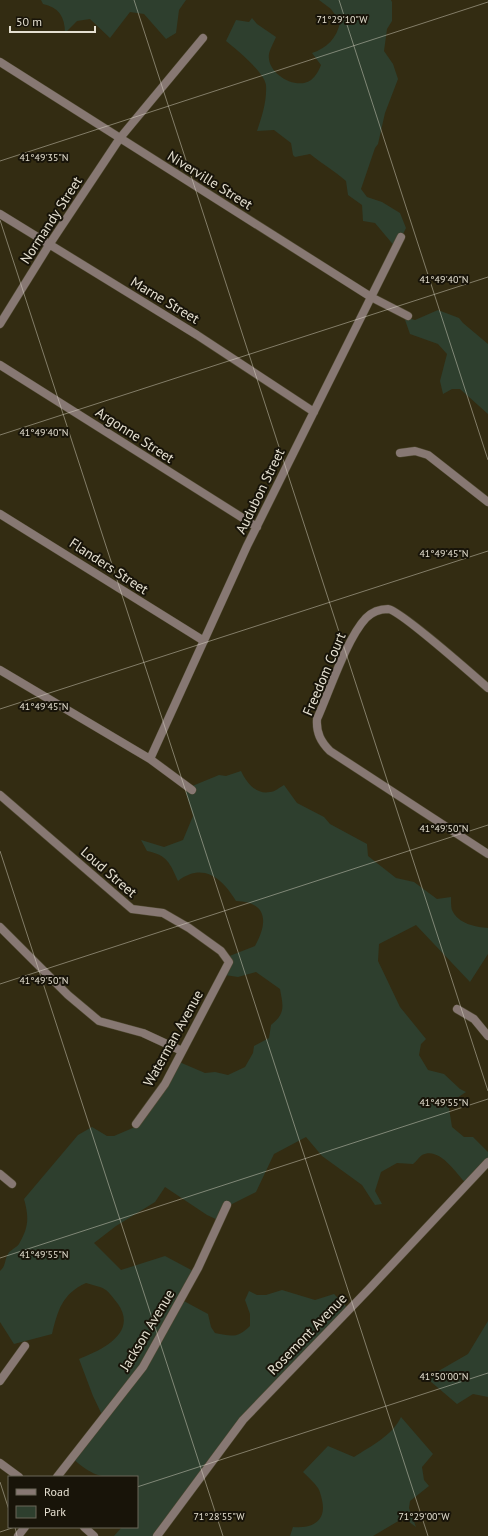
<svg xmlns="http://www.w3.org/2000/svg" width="488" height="1536" viewBox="0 0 488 1536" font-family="'PT Sans',sans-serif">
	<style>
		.green { fill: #2e3f2e }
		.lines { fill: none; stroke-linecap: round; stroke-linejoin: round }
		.minor-casing { stroke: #4f4931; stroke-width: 9 }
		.minor { stroke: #877873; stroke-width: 8 }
		.ticks { fill: none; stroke: #e5e0d1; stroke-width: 1; stroke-opacity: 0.45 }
		.labels { text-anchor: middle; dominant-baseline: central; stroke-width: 4; stroke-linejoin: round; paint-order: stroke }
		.street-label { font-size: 14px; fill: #e5e0d1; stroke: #181409 }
		.ticks-label { font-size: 10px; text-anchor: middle; fill: #e5e0d1; stroke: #181409; stroke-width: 4; stroke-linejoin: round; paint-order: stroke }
	</style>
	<rect width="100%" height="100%" fill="#332c12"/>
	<path class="green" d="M 41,0 L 186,0 L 179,10 L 176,33 L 166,39 L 144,14 L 130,12 L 110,38 L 90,19 L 77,21 L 65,33 C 65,16 58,7 43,4 Z
		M 319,0 L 391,0 L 392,2 L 392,21 L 387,29 L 384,51 L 393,64 L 398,79 L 385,113 L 378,144 L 375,148 L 361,189 L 367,197 L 382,202 L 400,213 L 406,228 L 396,248 L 375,223 L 363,221 L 362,205 L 348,195 L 346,181 C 335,171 322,164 310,154 L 295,157 L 293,155 L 291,143 L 274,130 L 257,131 C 262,116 267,101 266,85 C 264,72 236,49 226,41 L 236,20 L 249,22 L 252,18 L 257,24 L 276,37 C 274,42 270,49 269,54 C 266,73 296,91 311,80 C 316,76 319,70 321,65 L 312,53 C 327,48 337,38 340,22 L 331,9 Z
		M 438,310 L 459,318 L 463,323 L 488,344 L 488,414 L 460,389 L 452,389 L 443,394 L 440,381 L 447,354 L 438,344 L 410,334 L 404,317 L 415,320 Z
		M 241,771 C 246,782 256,795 270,792 C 275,792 280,787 284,785 L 297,803 L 324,817 L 330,824 L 367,844 L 368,856 L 396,878 L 414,882 L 437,899 L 451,897 C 451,901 451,907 452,910 C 458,924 476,927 488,928 L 488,954 L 470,982 L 416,925 L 379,944 L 378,961 L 400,1007 L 426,1039 L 421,1044 L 419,1055 L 428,1070 L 444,1074 L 460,1089 L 466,1092 L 454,1100 L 449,1108 L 452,1127 L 464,1137 L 473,1137 L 488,1152 L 488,1162 L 465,1182 C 455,1172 439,1146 422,1155 C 419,1157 416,1162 413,1164 L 397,1163 L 381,1172 L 375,1191 L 382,1204 L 375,1205 L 362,1185 L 322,1156 L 306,1137 L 274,1154 L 256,1192 L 228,1206 L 220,1221 L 207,1215 L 165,1187 L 155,1202 L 116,1226 L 94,1243 L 121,1270 L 165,1256 L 195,1272 L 182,1300 L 208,1314 L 211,1327 L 215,1333 C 231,1336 237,1339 250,1326 L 250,1314 L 245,1300 L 249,1291 L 257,1295 L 266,1295 L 282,1290 L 315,1300 L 334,1294 L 349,1309 L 242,1421 L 158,1536 L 114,1536 L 122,1527 L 137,1527 L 137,1477 C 105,1477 99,1481 73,1459 L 104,1419 L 93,1396 L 79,1359 C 102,1350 138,1333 118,1304 C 105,1287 107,1289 86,1283 C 62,1294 58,1310 52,1334 L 14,1344 L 0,1322 L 0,1271 C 6,1266 4,1261 8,1254 C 10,1250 16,1248 19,1244 C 29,1227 29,1217 24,1199 L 78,1135 L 92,1127 L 107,1136 L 114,1136 L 135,1127 L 177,1061 L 205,1073 L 215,1072 L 228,1075 L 245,1067 L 253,1053 L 254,1046 L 269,1038 L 271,1025 C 286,1013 283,1006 280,989 L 256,972 L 238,977 L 225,975 L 227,957 L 255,946 C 268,923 268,902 236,901 C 222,878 203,862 178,881 C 170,863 167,855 147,851 L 141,840 L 164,847 L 183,840 L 193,816 L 185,789 L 219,775 L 226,776 Z
		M 488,1321 L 488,1397 L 473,1394 L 457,1404 L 430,1381 L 435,1373 L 468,1354 Z
		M 401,1417 L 433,1454 L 422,1467 L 424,1480 L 429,1486 L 410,1501 L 409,1508 L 416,1527 L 408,1521 L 400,1520 L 373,1536 L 290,1536 L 293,1527 C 312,1529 327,1521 322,1500 C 321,1496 320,1491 318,1488 C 314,1482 308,1477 303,1472 L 328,1446 L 354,1457 C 371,1446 392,1436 401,1417 Z"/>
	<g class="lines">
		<defs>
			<path id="minor" d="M 0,62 L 371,297 L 408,316
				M 0,214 L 197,335 L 314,412
				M 0,324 L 49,245 L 120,138 L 203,38
				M 0,365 L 257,527
				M 400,453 L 415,451 L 428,455 L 488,502
				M 0,514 L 204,641
				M 0,670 L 150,759 L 192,790
				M 488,688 C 474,676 400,610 388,609 C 379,609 372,612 366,618 C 347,638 329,692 317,719 C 316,733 321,742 330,751 L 488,854
				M 150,759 L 247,546 L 401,237
				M 0,795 L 132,909 L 163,913 L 189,928 L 221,951 L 229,962 L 165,1084 L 136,1124
				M 0,927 L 68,995 L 99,1021 L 143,1033 L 182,1051
				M 457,1009 L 474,1019 L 488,1036
				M 0,1174 L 12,1184
				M 0,1381 L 25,1346
				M 0,1463 L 19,1477
				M 57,1477 L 143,1367 L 198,1268 L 227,1205
				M 84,1527 L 94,1536
				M 18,1536 L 25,1527
				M 157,1536 L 243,1420 L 369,1289 L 488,1162"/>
		</defs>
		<use href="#minor" class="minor-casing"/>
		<use href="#minor" class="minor"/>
	</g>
	<path class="ticks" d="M 134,0 L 488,1091M 339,0 L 488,460M 0,161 L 488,2M 0,220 L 428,1536M 0,435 L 488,277M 0,709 L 488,551M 0,851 L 223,1536M 0,984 L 488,825M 0,1258 L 488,1099M 0,1482 L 9,1510M 137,1487 L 488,1373M 15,1527 L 17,1536M 0,1532 L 15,1527"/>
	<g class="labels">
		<g class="street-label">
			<text transform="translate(210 180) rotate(32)">Niverville Street</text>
			<text transform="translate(51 220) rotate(-57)">Normandy Street</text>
			<text transform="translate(165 300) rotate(31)">Marne Street</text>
			<text transform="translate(135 435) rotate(33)">Argonne Street</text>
			<text transform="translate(260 491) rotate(-64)">Audubon Street</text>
			<text transform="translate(109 566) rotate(33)">Flanders Street</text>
			<text transform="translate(324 674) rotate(-67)">Freedom Court</text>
			<text transform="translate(109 872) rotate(41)">Loud Street</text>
			<text transform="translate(173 1038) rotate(-61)">Waterman Avenue</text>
			<text transform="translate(147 1330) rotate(-59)">Jackson Avenue</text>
			<text transform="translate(307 1334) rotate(-46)">Rosemont Avenue</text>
		</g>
	</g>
	<g class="ticks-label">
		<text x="342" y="23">71°29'10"W</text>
		<text x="44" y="161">41°49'35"N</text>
		<text x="444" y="283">41°49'40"N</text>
		<text x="44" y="436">41°49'40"N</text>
		<text x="444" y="557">41°49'45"N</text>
		<text x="44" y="710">41°49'45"N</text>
		<text x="444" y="832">41°49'50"N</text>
		<text x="44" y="984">41°49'50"N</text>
		<text x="444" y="1106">41°49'55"N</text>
		<text x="44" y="1258">41°49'55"N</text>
		<text x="444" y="1380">41°50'00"N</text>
		<text x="219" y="1520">71°28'55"W</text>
		<text x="424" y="1520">71°29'00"W</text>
	</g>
	<rect x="8" y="1476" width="130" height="52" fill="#181409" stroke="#6a6659"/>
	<rect x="16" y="1489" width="20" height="6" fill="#877873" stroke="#6a6659"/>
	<text x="44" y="1496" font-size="12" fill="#e5e0d1">Road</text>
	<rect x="16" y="1506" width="20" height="12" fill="#2e3f2e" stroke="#6a6659"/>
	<text x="44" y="1516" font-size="12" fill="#e5e0d1">Park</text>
	<path d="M10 26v6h85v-6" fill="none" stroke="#e5e0d1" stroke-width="2"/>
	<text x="16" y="26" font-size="12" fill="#e5e0d1" stroke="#181409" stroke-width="3" paint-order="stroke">50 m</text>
</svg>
